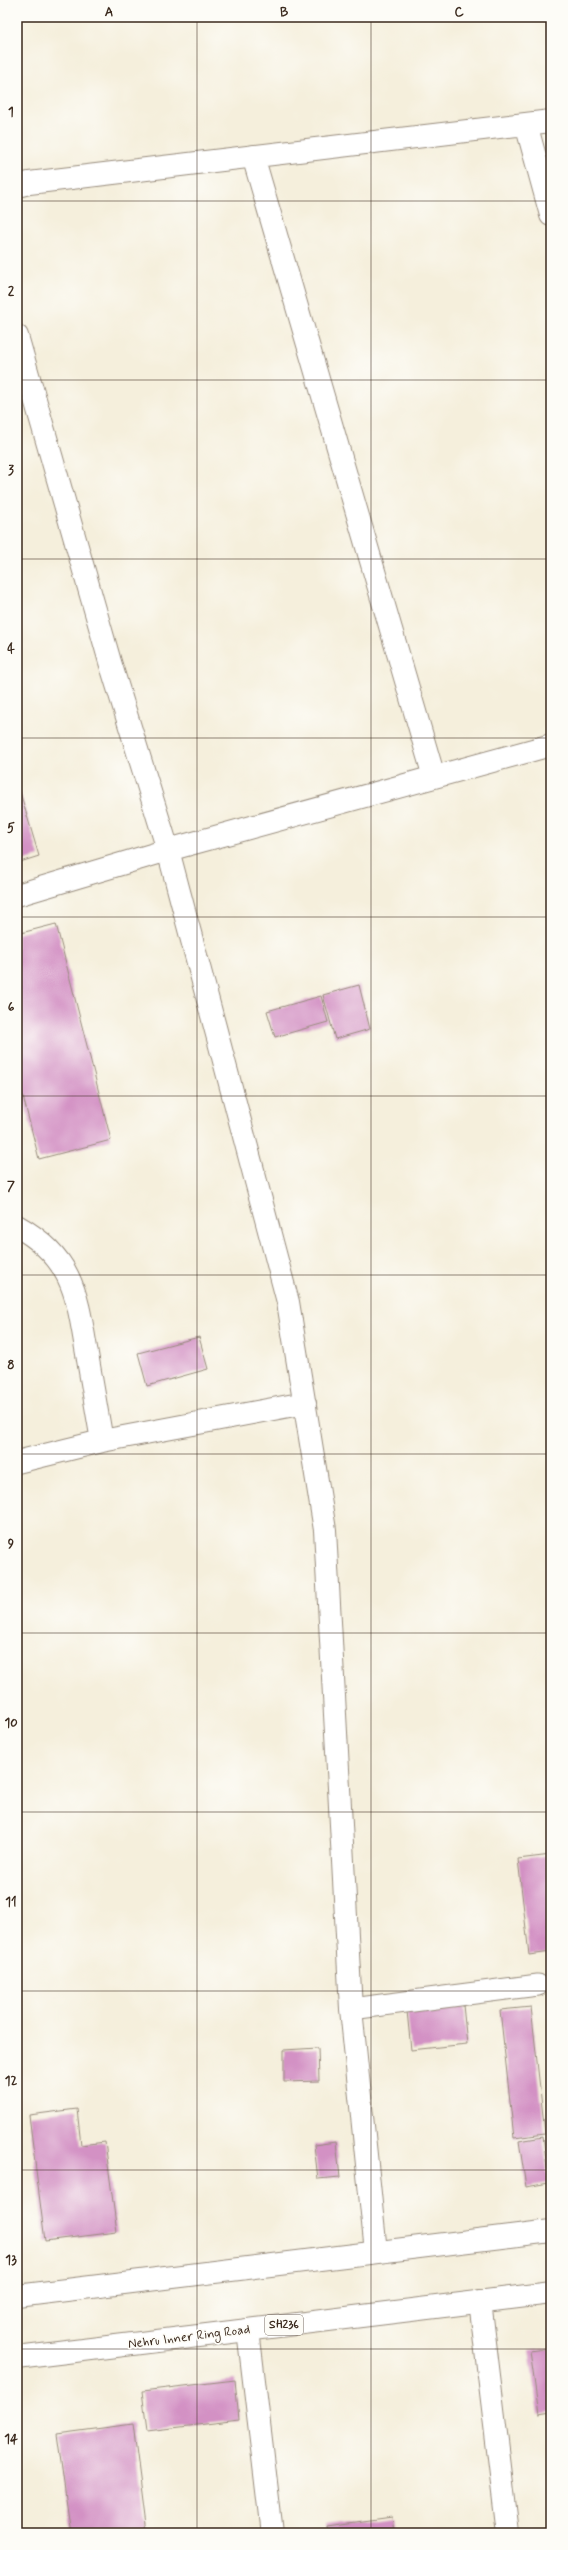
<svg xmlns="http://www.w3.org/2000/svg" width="568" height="2550" viewBox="0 0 568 2550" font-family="Mynerve,sans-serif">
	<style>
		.building { fill: #d391c4 }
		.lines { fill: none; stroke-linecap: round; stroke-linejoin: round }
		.lane-casing { stroke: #988c7d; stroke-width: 23 }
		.street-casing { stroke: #988c7d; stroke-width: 24 }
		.primary-casing { stroke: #988c7d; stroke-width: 24 }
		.lane { stroke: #fff; stroke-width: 21 }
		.street { stroke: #fff; stroke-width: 22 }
		.primary { stroke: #fff; stroke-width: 22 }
		.grid { fill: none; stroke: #3b2a1e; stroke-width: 1; stroke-opacity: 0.55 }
		.labels { text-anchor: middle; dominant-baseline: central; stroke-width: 3.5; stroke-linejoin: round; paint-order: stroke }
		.shield { fill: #fdfcf7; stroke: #75695f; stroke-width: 1 }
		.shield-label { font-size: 12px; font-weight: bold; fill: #3b2a1e }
		.street-label { font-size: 13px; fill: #3b2a1e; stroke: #fdfcf7 }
		.neatline { fill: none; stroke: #3b2a1e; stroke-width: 1.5 }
		.grid-label { font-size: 13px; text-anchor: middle; font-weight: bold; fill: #3b2a1e }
	</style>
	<rect width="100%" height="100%" fill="#fdfcf7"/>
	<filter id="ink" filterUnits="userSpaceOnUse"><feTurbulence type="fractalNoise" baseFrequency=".025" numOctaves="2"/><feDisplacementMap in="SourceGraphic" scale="8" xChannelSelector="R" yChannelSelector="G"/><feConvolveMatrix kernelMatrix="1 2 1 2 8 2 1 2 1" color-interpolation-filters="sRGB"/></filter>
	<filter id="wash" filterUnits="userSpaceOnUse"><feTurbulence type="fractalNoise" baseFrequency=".012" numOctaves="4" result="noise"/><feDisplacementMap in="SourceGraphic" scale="16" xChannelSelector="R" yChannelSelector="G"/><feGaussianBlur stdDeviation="0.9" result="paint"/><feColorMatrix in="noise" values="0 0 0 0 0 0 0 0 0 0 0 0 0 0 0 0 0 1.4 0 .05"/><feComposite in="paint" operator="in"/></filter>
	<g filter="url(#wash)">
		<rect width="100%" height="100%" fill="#f5efdc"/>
		<g id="blocks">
			<path class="building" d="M 17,782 L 39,856 L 17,863 Z
				M 56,924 L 111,1140 L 39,1159 L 17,1073 L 17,934 Z
				M 359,985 L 370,1029 L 335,1039 L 323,995 Z
				M 321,996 L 328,1022 L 275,1037 L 267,1011 Z
				M 199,1337 L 208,1369 L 147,1386 L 138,1353 Z
				M 551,1855 L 551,1952 L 529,1955 L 518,1859 Z
				M 463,2005 L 467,2044 L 411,2050 L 407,2011 Z
				M 531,2007 L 545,2134 L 514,2138 L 500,2010 Z
				M 318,2048 L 319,2081 L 284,2082 L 284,2050 Z
				M 77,2109 L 81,2145 L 105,2142 L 117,2232 L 45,2241 L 29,2115 Z
				M 543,2137 L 549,2183 L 526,2187 L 519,2141 Z
				M 336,2142 L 340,2177 L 318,2179 L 314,2145 Z
				M 551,2348 L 551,2412 L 539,2414 L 530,2351 Z
				M 235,2380 L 239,2420 L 147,2431 L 142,2391 Z
				M 133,2424 L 147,2533 L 71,2533 L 57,2434 Z
				M 392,2517 L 394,2533 L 328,2533 L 327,2526 Z"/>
		</g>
	</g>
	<g filter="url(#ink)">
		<use href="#blocks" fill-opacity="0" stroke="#988c7d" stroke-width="1"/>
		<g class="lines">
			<defs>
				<path id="lane" d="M 351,2009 L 538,1985"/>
				<path id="street" d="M 526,124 L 551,215
					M 253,156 L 434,777
					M 17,186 L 29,183 L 551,121
					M 17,336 L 110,662 L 168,850 L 288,1302 L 325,1530 L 351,2009 L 376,2252
					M 17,895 L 168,850 L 551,745
					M 17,1226 C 74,1258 77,1296 87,1354 C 92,1383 97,1412 102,1441
					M 17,1462 L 102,1441 L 305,1403
					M 480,2301 L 508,2533
					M 248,2330 L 272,2533"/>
				<path id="primary" d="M 17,2296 L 551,2231
					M 17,2358 L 551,2293"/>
			</defs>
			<use href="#lane" class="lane-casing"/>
			<use href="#street" class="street-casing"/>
			<use href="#primary" class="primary-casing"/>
			<use href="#lane" class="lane"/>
			<use href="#street" class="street"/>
			<use href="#primary" class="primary"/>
		</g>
	</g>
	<path class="grid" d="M 197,17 L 197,2533M 371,17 L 371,2533M 17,201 L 551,201M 17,380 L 551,380M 17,559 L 551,559M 17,738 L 551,738M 17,917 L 551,917M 17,1096 L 551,1096M 17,1275 L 551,1275M 17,1454 L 551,1454M 17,1633 L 551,1633M 17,1812 L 551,1812M 17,1991 L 551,1991M 17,2170 L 551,2170M 17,2349 L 551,2349"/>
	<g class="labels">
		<rect class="shield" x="265" y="2315" width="38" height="20" rx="3"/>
		<g class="shield-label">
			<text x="284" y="2325">SH236</text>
		</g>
		<g class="street-label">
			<text transform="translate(189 2337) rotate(-7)">Nehru Inner Ring Road</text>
		</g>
	</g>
	<rect width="568" height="2550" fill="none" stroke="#fdfcf7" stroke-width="44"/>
	<rect x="22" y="22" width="524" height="2506" class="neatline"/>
	<g class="grid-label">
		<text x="109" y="16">A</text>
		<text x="284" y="16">B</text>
		<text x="459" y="16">C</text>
		<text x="11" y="116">1</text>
		<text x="11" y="295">2</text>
		<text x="11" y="474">3</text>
		<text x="11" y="653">4</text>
		<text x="11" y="832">5</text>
		<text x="11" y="1011">6</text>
		<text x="11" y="1190">7</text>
		<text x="11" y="1369">8</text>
		<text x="11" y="1548">9</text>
		<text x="11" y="1727">10</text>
		<text x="11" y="1906">11</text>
		<text x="11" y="2085">12</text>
		<text x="11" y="2264">13</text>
		<text x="11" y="2443">14</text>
	</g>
</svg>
